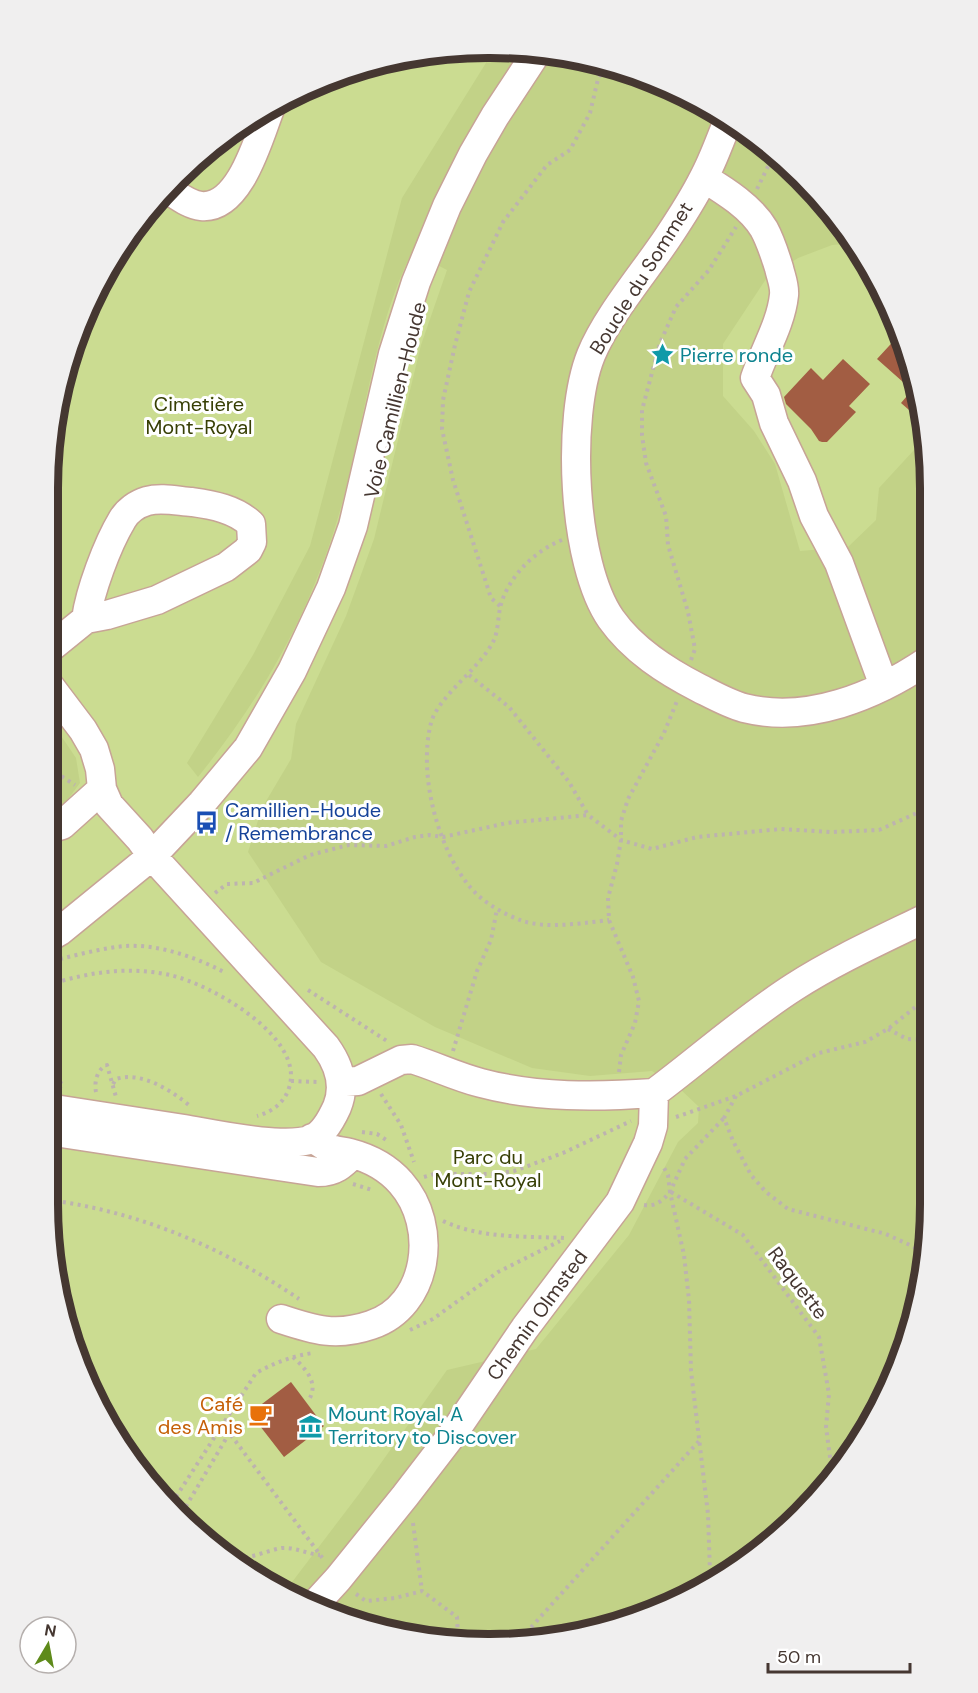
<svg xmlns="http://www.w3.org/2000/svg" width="978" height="1693" viewBox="0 0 978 1693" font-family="'DM Sans',sans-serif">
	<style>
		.green { fill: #cbdc91 }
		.forest { fill: #c2d287 }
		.building { fill: #a25d43 }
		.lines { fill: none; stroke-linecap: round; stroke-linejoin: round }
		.minor-casing { stroke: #c7a496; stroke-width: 31 }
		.path { stroke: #bdb3af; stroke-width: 4; stroke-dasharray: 3 4.5; stroke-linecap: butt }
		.minor { stroke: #fff; stroke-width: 28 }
		.labels { text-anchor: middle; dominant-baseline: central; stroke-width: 6; stroke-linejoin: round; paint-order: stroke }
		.street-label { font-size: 20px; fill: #453731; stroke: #fff }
		.culture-label { font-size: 20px; fill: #0d838f; stroke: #fff; text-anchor: start }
		.park-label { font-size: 20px; fill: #373f05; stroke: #fff }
		.transit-label { font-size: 20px; fill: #164399; stroke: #fff; text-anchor: start }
		.food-label { font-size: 20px; fill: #c56008; stroke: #fff; text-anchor: end }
		.rim { fill: none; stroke: #453731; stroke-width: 8 }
	</style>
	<rect width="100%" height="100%" fill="#fdf5f2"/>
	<path class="green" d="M 461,49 L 547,52 L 631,72 L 710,107 L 801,177 L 856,244 L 906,347 L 926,432 L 929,1232 L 907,1345 L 871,1425 L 780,1536 L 657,1612 L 517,1644 L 375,1630 L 244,1570 L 139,1472 L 71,1345 L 48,1204 L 49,460 L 63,375 L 107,268 L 158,198 L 221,139 L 294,93 L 375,63 Z"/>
	<path class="forest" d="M 494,50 L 547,52 L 631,72 L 710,107 L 801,177 L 855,243 L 832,245 L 798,258 L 766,279 L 723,344 L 723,396 L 754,431 L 775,464 L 800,551 L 848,547 L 876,520 L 879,488 L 926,437 L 929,1232 L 907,1345 L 871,1425 L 780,1536 L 657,1612 L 517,1644 L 375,1630 L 286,1590 L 359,1494 L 447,1370 L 536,1349 L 629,1235 L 678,1142 L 698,1123 L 699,1107 L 679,1088 L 652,1071 L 590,1076 L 532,1068 L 435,1027 L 321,962 L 248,852 L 262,808 L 291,759 L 296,724 L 346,616 L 374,539 L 421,345 L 447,270 L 412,252 C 375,326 366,412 345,492 C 317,601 268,690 198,777 L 187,763 L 253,655 L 310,546 L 402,198 Z
		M 49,718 L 76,758 L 80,783 L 59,811 L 48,817 Z"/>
	<path class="building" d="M 900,334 L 906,347 L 924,423 L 901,403 L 912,390 L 877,359 Z
		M 843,359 L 870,384 L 849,406 L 856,412 L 827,442 L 822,442 L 819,441 L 811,429 L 786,404 L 784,397 L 811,368 L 823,380 Z
		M 291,1382 L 324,1426 L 284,1457 L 250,1413 Z"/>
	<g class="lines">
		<defs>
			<path id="minor" d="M 728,121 C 720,140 713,161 703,179 C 693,199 680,219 668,237 C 644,273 607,316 591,355 C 566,417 572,563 611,619 C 633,650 666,671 699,688 C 713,695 729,704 744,708 C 808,724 875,696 927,661
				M 704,178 C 725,191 751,207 764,229 C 770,240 775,255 779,268 C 781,277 785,286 784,295 C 781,324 764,351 755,378 L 766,395 L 774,423 L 802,481 L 814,516 L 839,563 L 884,686
				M 167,189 C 177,195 189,205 201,206 C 240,210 259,137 270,109
				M 49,649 L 86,619 L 107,615 L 157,600 L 226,567 L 248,550 L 252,542 L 251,524 C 235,509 213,505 192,502 C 178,501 161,497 147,501 C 137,504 127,511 122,520 C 107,545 90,591 86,619
				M 48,829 L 62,825 L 102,789
				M 48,938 L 60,931 L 152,856 L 202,803 L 248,748 L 292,671 L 331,588 L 353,526 L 393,354 L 416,282 L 447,206 L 473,154 L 495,116 L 537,52
				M 341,1082 L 358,1081 L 401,1060 L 412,1059 C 435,1066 457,1077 481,1083 C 537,1098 598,1097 654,1093
				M 48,1108 C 94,1115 139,1122 184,1129 C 214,1134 285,1150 312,1139 C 323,1134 332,1118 337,1107 C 346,1085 339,1065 326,1047 L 152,856 L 140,839 L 109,805 L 102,789 L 100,769 L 94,749 L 83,730 L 49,685
				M 48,1131 L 318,1172 C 335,1172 342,1165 353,1154
				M 281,1319 C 314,1330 336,1337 371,1325 C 429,1306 439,1226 401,1183 C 388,1168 369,1158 350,1153 C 343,1151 335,1151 328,1148 C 323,1145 317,1141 312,1138
				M 316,1603 L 338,1579 L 405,1496 L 455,1431 L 525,1328 L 620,1202 L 648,1143 L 653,1126 L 654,1093 C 701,1058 744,1019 794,987 C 836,960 883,939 928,917"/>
		</defs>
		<use href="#minor" class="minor-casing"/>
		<path class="path" d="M 757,189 L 773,156
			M 562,540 C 534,551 507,578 500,608 C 498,618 498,631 494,640 C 480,669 438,696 431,723 C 418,773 437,847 470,887 C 482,902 505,915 523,921 C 547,929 584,923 609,920
			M 500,606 L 491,598 L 453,480 L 442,429 L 443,400 L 455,345 L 469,292 L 503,222 L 547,165 L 570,150 L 590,113 L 598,79 L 606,66
			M 691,660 L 695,649 L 688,612 L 668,545 L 666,516 L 646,463 L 642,435 L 642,410 L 660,343 L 676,307 L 709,270 L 736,227
			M 469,675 L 509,707 L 569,782 L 588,815
			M 49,768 L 75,785
			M 215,893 L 227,884 L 253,883 L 310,855 L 349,845 L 386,846 L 415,837 L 429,835 L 443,837 L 507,823 L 588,815 L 621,840 L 652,849 L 697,837 L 781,829 L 831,832 L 879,830 L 928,808
			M 60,959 C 81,954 103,948 125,946 C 159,944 195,957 224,972
			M 48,985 C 89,972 128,966 170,975 C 210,984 306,1037 289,1088 C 284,1103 272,1112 257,1116
			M 308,990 L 387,1041
			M 888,1029 L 907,1039 L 928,1040
			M 453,1051 L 477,971 L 491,940 L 497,909
			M 619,1072 L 621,1055 L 635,1023 L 639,1001 L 633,977 L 609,920 L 608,898 L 617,864 L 621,840 L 621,821 L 628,799 L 664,733 L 677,701
			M 48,1079 L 53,1075 L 61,1083 L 61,1088
			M 291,1081 L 317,1082
			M 113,1084 L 116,1079 C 141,1071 171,1090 190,1106
			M 96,1092 C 94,1082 97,1069 107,1065 L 116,1097
			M 381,1094 L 401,1125 L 414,1162
			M 736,1096 L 724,1118 L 733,1141 L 751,1175 L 766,1192 L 788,1209 L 886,1234 L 912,1246 L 925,1254
			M 676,1117 L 736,1096 L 819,1053 L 865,1042 L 888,1029 L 928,997
			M 362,1132 L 377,1134 L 388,1141
			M 424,1177 L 434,1174 L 492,1174 L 514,1171 L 563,1153 L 631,1121
			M 353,1184 L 372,1190
			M 671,1192 L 743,1235 L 819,1337 L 829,1394 L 826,1427 L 832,1472
			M 48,1200 C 138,1211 224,1248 299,1299
			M 644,1205 C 656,1207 663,1200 670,1192 L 668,1175 L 663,1166
			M 443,1221 C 482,1239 524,1236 566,1238
			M 410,1330 L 433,1319 L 498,1272 L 560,1241
			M 293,1357 C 306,1369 320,1384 308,1401
			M 222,1423 L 324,1560
			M 172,1503 L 256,1373 C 274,1363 292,1356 313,1353
			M 182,1513 L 230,1432
			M 413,1523 L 422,1591
			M 230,1558 C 248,1560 265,1551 282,1548 C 295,1547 307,1554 320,1555
			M 708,1580 L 710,1572 L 708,1514 L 691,1371 L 689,1300 L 684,1255 L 670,1192 L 685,1159 L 724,1118
			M 356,1594 L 366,1601 L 395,1598 L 422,1591 L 457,1617 L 458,1638
			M 516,1644 L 699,1441"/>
		<use href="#minor" class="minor"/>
	</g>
	<defs>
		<symbol id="sight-bare" viewBox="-9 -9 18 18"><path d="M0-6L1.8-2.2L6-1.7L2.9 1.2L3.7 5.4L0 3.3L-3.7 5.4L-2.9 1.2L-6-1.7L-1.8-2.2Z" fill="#0f9aa8" stroke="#fff" stroke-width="2.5" paint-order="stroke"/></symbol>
		<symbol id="bus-bare" viewBox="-9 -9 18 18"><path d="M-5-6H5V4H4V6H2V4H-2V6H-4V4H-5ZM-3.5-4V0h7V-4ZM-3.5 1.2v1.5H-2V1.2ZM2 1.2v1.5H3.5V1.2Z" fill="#1a4fb4" stroke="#fff" stroke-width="2.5" paint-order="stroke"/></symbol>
		<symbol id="cafe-bare" viewBox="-9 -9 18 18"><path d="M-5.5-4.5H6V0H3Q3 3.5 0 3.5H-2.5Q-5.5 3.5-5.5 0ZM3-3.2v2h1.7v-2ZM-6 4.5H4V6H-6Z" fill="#e8710a" stroke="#fff" stroke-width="2.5" paint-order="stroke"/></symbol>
		<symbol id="museum-bare" viewBox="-9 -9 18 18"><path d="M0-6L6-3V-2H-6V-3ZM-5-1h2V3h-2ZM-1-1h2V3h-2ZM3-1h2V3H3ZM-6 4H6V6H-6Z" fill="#0f9aa8" stroke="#fff" stroke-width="2.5" paint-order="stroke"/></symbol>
	</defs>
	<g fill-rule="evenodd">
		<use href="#sight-bare" x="646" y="338" width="33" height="33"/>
		<use href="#bus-bare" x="190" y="806" width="33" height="33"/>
		<use href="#cafe-bare" x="244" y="1398" width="33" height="33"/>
		<use href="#museum-bare" x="294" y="1410" width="33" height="33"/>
	</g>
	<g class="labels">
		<g class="street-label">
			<text transform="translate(641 278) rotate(-58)">Boucle du Sommet</text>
			<text transform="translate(395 400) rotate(-76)">Voie Camillien-Houde</text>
			<text transform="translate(798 1283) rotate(53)">Raquette</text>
			<text transform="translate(537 1315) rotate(-54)">Chemin Olmsted</text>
		</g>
		<g class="culture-label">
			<text x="680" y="355">Pierre ronde</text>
			<text x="328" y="1414">Mount Royal, A<tspan x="328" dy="23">Territory to Discover</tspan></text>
		</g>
		<g class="park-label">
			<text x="199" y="404">Cimetière<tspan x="199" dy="23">Mont-Royal</tspan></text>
			<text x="488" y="1157">Parc du<tspan x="488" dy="23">Mont-Royal</tspan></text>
		</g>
		<g class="transit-label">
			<text x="225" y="810">Camillien-Houde<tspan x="225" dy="23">/ Remembrance</tspan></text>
		</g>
		<g class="food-label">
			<text x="243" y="1404">Café<tspan x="243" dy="23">des Amis</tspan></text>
		</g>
	</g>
	<path d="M0 0H978V1693H0ZM488 58H490A430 430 0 0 1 920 488V1204A430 430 0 0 1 490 1634H488A430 430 0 0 1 58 1204V488A430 430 0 0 1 488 58Z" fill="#f0efef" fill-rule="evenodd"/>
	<path class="rim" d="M488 58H490A430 430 0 0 1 920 488V1204A430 430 0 0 1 490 1634H488A430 430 0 0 1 58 1204V488A430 430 0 0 1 488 58Z"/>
	<g transform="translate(48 1645) rotate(10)"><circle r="28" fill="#ffffff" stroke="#b5afad" stroke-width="1.5"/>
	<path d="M0-4.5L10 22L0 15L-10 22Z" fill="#5e8a1a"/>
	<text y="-9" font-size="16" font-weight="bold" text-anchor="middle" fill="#453731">N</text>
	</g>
	<path d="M768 1663v9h142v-9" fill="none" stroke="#453731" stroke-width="3"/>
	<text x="777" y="1663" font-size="18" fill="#453731" stroke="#ffffff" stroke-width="4.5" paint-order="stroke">50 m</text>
</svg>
